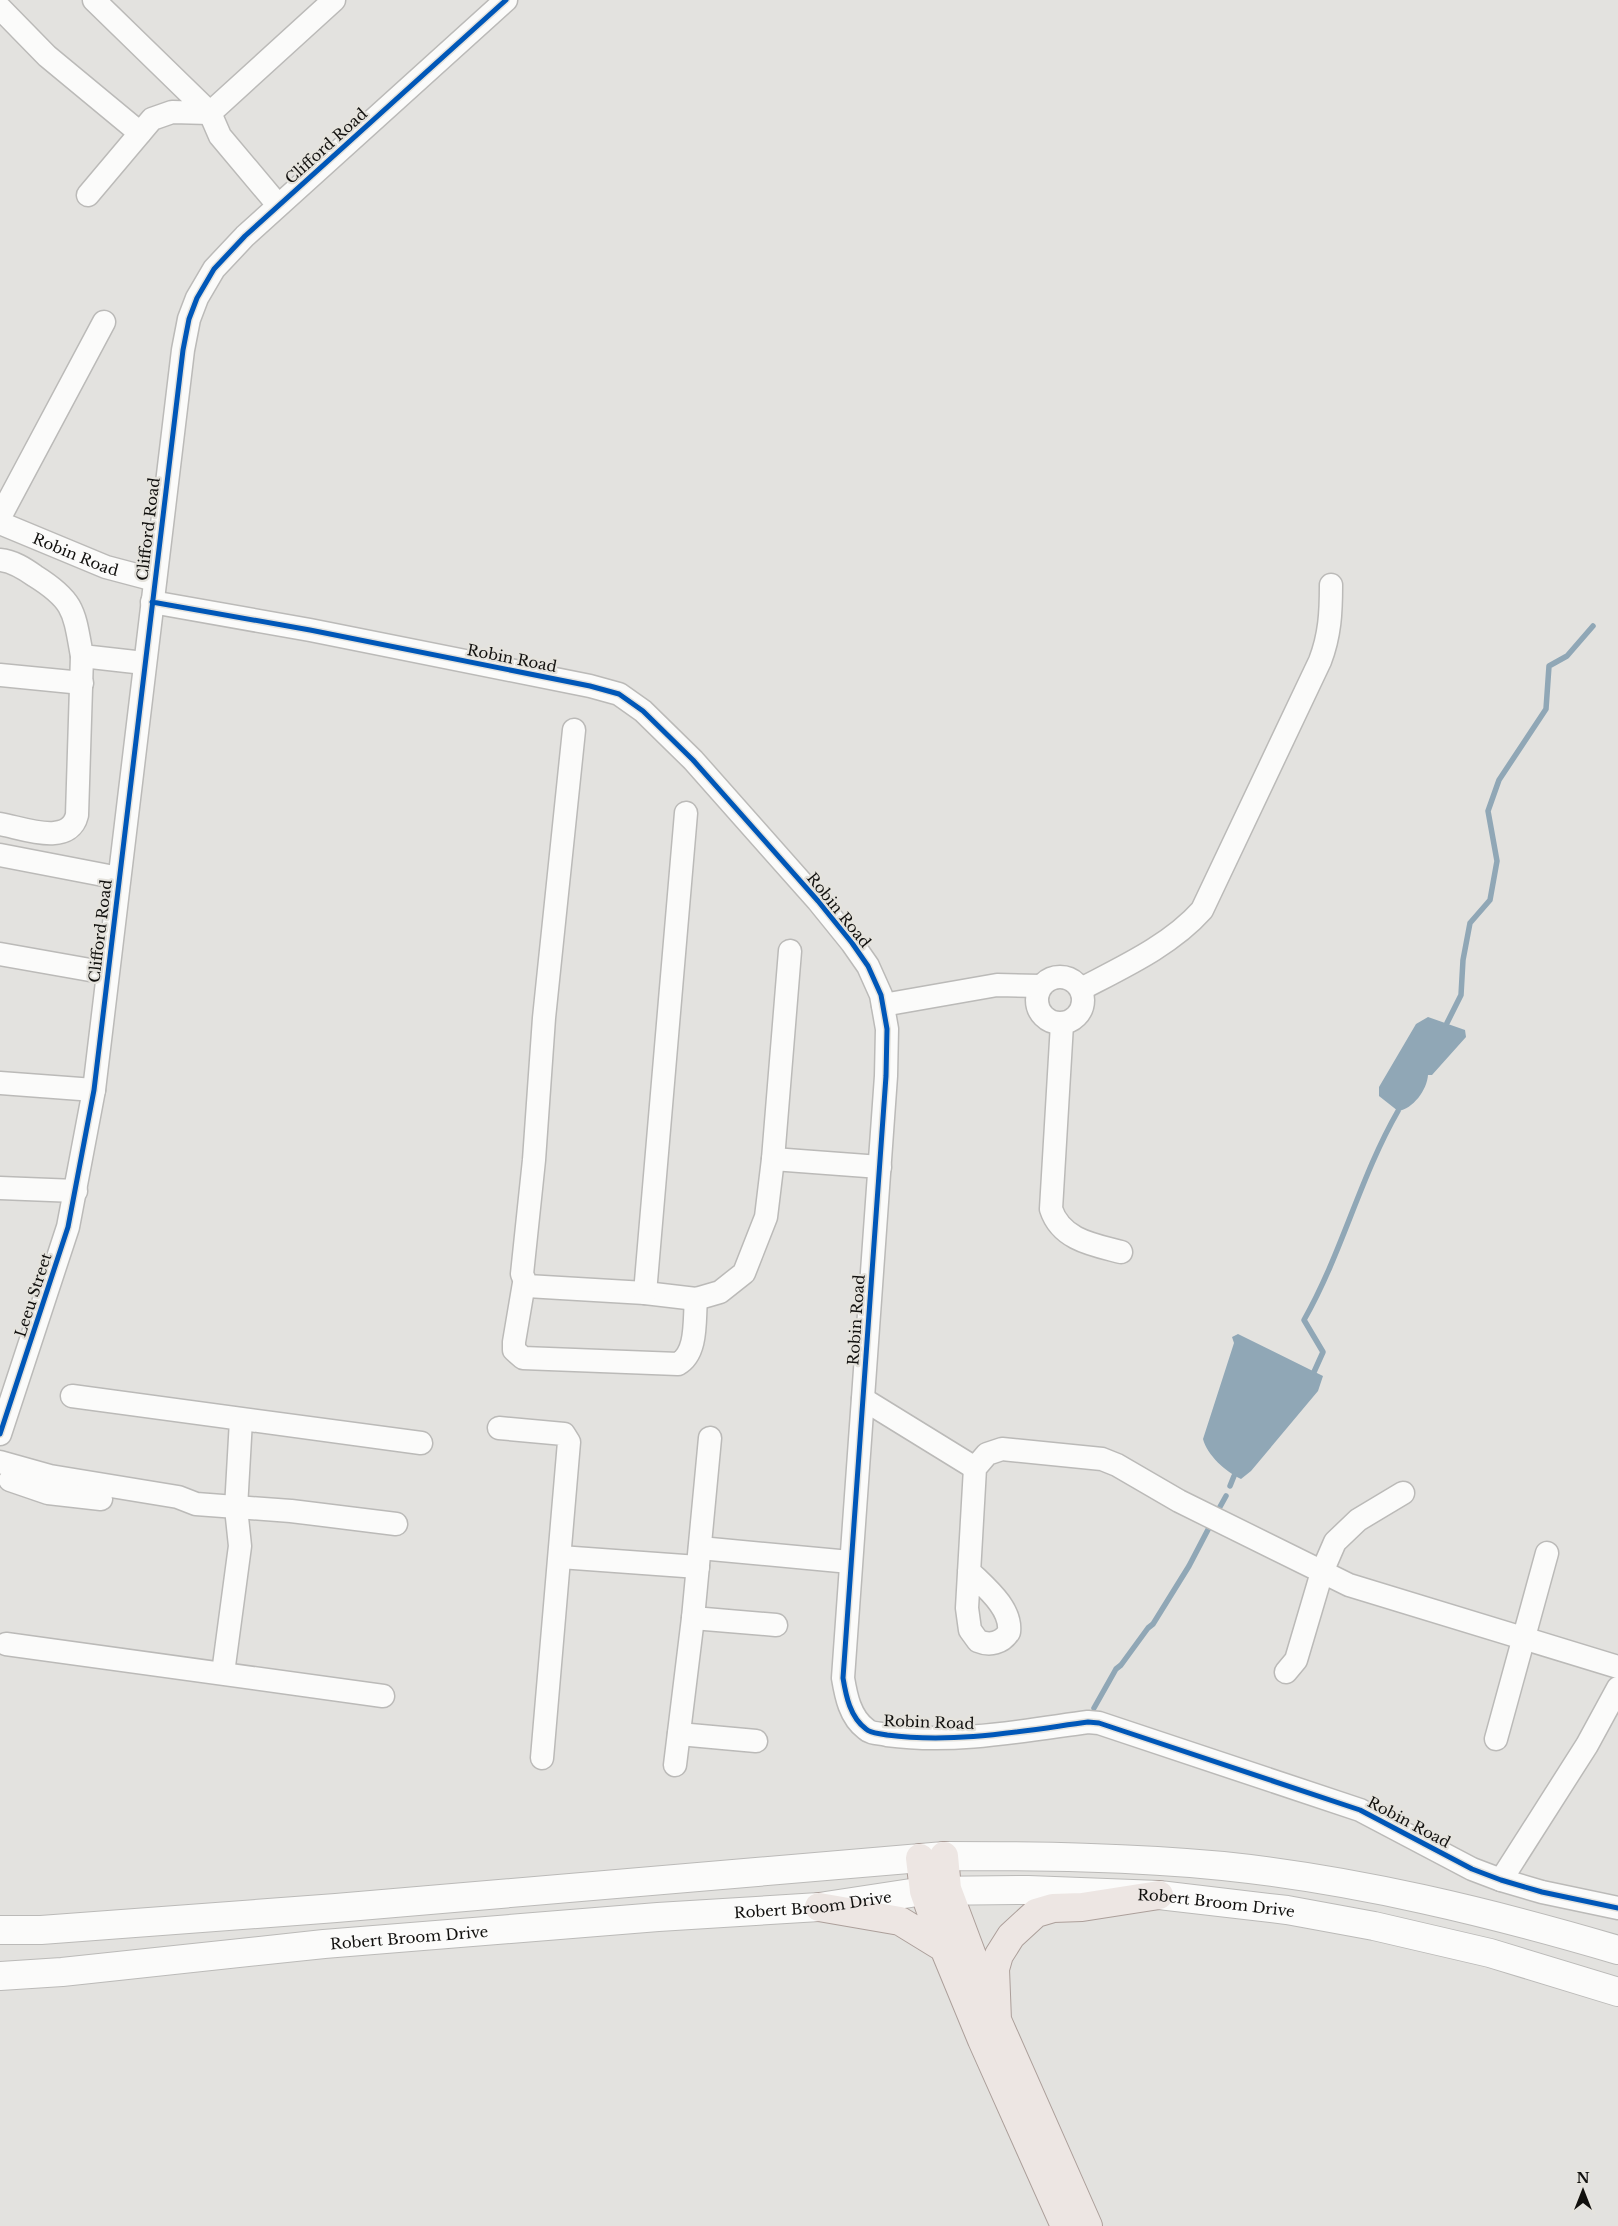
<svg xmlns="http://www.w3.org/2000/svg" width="1618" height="2226" viewBox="0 0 1618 2226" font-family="'Libre Baskerville',serif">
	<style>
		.water { fill: #90a7b6 }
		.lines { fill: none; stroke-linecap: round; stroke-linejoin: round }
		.stream { stroke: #90a7b6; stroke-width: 5.5 }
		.minor-casing { stroke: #bbbab8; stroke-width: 25 }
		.tertiary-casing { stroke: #bbbab8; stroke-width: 30 }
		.primary-casing { stroke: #ac9f9a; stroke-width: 30 }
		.minor { stroke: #fbfbfa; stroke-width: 22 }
		.tertiary { stroke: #fbfbfa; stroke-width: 28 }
		.primary { stroke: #ede6e3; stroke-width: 28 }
		.cycleway-casing { stroke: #e5e3dd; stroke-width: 8 }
		.cycleway { stroke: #0057b8; stroke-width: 5 }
		.labels { text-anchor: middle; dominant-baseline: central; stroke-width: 4.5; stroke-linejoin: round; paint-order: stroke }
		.street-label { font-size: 15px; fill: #11100e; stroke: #e5e3dd }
	</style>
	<rect width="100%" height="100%" fill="#e3e2df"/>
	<path class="water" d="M 1428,1017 L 1465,1030 L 1466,1037 L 1432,1075 L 1428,1075 C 1427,1090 1413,1109 1398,1111 L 1379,1096 L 1379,1087 L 1416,1024 Z
		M 1238,1334 L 1323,1376 L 1318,1391 L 1251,1471 L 1241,1479 C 1226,1472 1207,1455 1203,1439 L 1234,1343 L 1232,1337 Z"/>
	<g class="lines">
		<path class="stream" d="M 1447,1023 L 1461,995 L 1463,960 L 1470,923 L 1490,900 L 1497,861 L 1488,811 L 1499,780 L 1546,709 L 1549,666 L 1567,656 L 1593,626
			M 1314,1372 L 1323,1352 L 1304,1320 C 1342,1253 1360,1177 1398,1111
			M 1230,1486 L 1234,1476
			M 1216,1514 L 1226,1496
			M 1094,1708 L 1116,1669 L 1121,1665 L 1148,1628 L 1153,1624 L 1189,1566 L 1212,1522"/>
		<defs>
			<g id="minor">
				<path d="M 0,8 L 47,56 L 140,133"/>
				<path d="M 88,195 L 152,119 L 172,112 L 210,113 L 94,0"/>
				<path d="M 278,205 L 220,136 L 210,113 L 334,0"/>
				<path d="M 0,517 L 104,322"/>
				<path id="s1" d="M 0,523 L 106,567 L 155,580"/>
				<path d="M 0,560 C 13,561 25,569 35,576 C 75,601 74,612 82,656 L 144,663"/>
				<path d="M 152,602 L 310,630 L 590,686 L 619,694 L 643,711 L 693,760 L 818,901 L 852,943 L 868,966 L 881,995 L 887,1029 L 886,1076 L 843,1678 C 846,1696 850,1717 866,1729 C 871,1734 880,1733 887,1735 C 955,1744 1022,1731 1088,1722 L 1099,1723 L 1360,1810 L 1472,1869 L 1501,1880 L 1542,1892 L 1618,1908"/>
				<path d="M 0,675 L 82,683"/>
				<path d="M 574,730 L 544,1018 L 534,1160 L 522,1274 L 527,1286 L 645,1293 L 696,1299 L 720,1292 L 744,1273 L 766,1217 L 773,1159 L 790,951"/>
				<path d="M 0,824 C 23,828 69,847 77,815 L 82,656"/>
				<path d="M 0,855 L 119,878"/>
				<path d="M 0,954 L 107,973"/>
				<circle cx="1060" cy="1000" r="23"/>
				<path d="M 1081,989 C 1123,967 1171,945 1202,910 L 1320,661 C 1330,635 1331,612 1331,585"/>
				<path d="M 883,1005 L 997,985 L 1041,986"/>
				<path d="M 1062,1024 L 1051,1209 C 1061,1240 1094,1245 1121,1252"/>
				<path d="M 0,1083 L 94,1090"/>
				<path d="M 773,1159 L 880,1167"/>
				<path d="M 0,1188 L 76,1191"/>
				<path d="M 524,1283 L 514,1342 L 514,1350 L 523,1358 L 678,1364 C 698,1353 694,1319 696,1299"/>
				<path d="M 645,1293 L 686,813"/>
				<path d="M 72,1396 L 421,1443"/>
				<path d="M 863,1399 L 975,1468"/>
				<path d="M 499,1428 L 564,1434 L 569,1442 L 542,1758"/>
				<path d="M 0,1434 L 68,1227 L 94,1090 L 183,350 L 189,319 L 197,298 L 214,269 L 245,236 L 506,0"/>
				<path d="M 0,1462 L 50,1476 L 178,1497 L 196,1504 L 291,1511 L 396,1524"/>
				<path d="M 10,1480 L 48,1493 L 101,1499"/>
				<path d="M 700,1548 L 850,1562"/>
				<path d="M 560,1557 L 698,1567"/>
				<path d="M 969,1571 C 985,1587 1012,1608 1009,1632 C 1002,1643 990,1646 978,1641 L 970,1630 L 967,1608 L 975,1468 L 987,1454 L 1002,1449 L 1102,1459 L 1117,1465 L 1179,1501 L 1349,1585 L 1618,1667"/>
				<path d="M 693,1618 L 776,1625"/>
				<path d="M 6,1644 L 383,1696"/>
				<path d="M 1286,1672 L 1296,1660 L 1322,1572 L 1335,1542 L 1358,1520 L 1403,1493"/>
				<path d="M 223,1673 L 240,1546 L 236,1508 L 241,1420"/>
				<path d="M 679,1734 L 756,1741"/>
				<path d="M 1496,1739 L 1547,1553"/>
				<path d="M 675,1765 L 693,1618 L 710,1438"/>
				<path d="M 1501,1880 L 1587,1745 L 1618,1688"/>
			</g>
			<g id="tertiary">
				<path d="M 0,1930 L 41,1930 L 336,1908 L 944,1856 C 1038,1856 1131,1857 1223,1866 C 1357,1880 1489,1912 1618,1950"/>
				<path id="s2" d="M 0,1976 L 62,1972 L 324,1944 L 658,1917 L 819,1907 L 924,1891 L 1028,1890 L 1159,1895 L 1287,1910 L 1374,1926 L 1490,1953 L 1618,1992"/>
			</g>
			<path id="primary" d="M 944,1856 L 947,1889 L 989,2001
				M 920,1858 L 924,1891 L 944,1948
				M 819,1907 L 900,1921 L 944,1948 L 982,2040 L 1065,2226
				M 1088,2226 L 997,2020 L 995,1969 L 999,1955 L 1011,1936 L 1036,1913 L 1053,1908 L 1082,1907 L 1159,1895"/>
		</defs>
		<use href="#minor" class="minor-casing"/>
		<use href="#tertiary" class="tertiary-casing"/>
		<use href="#primary" class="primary-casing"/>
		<use href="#minor" class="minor"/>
		<use href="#tertiary" class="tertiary"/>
		<use href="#primary" class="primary"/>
		<defs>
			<path id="cycleway" d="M 152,602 L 310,630 L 590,686 L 619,694 L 643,711 L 693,760 L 818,901 L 852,943 L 868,966 L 881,995 L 887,1029 L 886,1076 L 843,1678 C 846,1696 850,1717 866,1729 C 871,1734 880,1733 887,1735 C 955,1744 1022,1731 1088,1722 L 1099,1723 L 1360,1810 L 1472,1869 L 1501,1880 L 1542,1892 L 1618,1908
				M 0,1434 L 68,1227 L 94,1090 L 183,350 L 189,319 L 197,298 L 214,269 L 245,236 L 506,0"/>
		</defs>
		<use href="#cycleway" class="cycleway-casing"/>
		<use href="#cycleway" class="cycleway"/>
	</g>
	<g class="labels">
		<g class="street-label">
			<text transform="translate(326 146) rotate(-42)">Clifford Road</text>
			<text transform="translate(148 529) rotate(-83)">Clifford Road</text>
			<text stroke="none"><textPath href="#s1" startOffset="82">Robin Road</textPath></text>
			<text transform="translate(512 658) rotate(11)">Robin Road</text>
			<text transform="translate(839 910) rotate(51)">Robin Road</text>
			<text transform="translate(100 931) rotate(-83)">Clifford Road</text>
			<text transform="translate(33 1295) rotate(-72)">Leeu Street</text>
			<text transform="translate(856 1320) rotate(-86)">Robin Road</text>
			<text transform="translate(929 1722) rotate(2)">Robin Road</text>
			<text transform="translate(1409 1822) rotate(28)">Robin Road</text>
			<text stroke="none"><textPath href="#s2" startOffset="1221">Robert Broom Drive</textPath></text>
			<text stroke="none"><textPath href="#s2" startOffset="816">Robert Broom Drive</textPath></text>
			<text stroke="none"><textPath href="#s2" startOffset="411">Robert Broom Drive</textPath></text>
		</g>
	</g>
	<g transform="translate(1583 2191)" stroke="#e5e3dd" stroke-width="4" paint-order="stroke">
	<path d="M0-4L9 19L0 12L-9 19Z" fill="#11100e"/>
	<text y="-8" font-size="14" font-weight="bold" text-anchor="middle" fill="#11100e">N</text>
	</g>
</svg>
